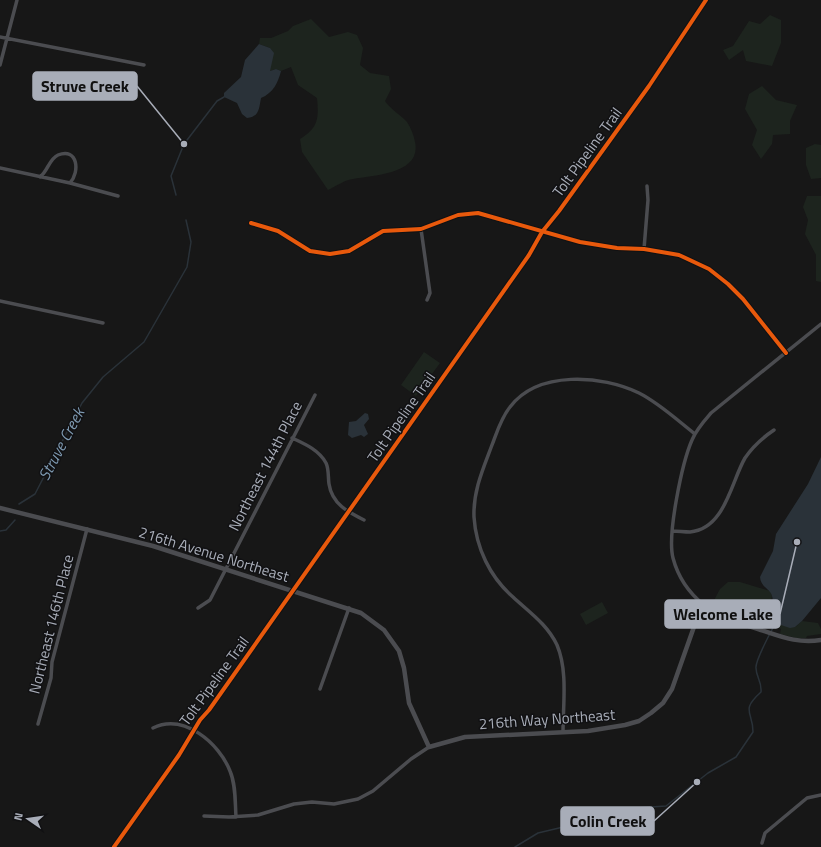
<svg xmlns="http://www.w3.org/2000/svg" width="821" height="847" viewBox="0 0 821 847" font-family="'Titillium Web',sans-serif">
	<style>
		.green { fill: #1d241e }
		.water { fill: #2a3239 }
		.lines { fill: none; stroke-linecap: round; stroke-linejoin: round }
		.stream { stroke: #2a3239; stroke-width: 1.5 }
		.minor { stroke: #4b4c50; stroke-width: 3.5 }
		.tertiary { stroke: #4b4c50; stroke-width: 4.5 }
		.cycleway-casing { stroke: #111113; stroke-width: 6 }
		.cycleway { stroke: #e8590c; stroke-width: 4 }
		.labels { text-anchor: middle; dominant-baseline: central; stroke-width: 3; stroke-linejoin: round; paint-order: stroke }
		.street-label { font-size: 15px; fill: #a8adb8; stroke: #111113 }
		.water-label { font-size: 16px; font-style: italic; fill: #7f9bb3; stroke: #111113 }
		.leader { fill: none; stroke: #a8adb8; stroke-width: 1.5 }
		.callout-dot { fill: #a8adb8; stroke: #111113; stroke-width: 1.5 }
		.callout { fill: #a8adb8; stroke: #a8adb8; stroke-width: 1.5 }
		.callout-label { font-size: 16px; text-anchor: middle; font-weight: bold; fill: #111 }
	</style>
	<rect width="100%" height="100%" fill="#171717"/>
	<path class="green" d="M 770,15 L 781,20 L 781,43 L 772,66 L 746,61 L 743,50 L 729,60 L 723,50 L 733,46 L 749,21 L 760,24 Z
		M 311,19 L 329,37 L 348,32 L 357,35 L 363,48 L 360,65 L 370,73 L 389,76 L 391,89 L 385,101 C 391,110 401,115 407,122 C 411,128 414,136 415,142 C 422,174 374,175 353,179 C 345,180 336,186 328,190 L 302,152 L 300,139 C 318,128 319,119 317,98 L 298,85 L 291,67 L 281,71 L 276,69 L 270,71 L 270,48 L 259,44 L 260,38 L 271,38 L 288,31 L 293,26 Z
		M 762,86 L 776,100 L 797,105 L 790,121 L 790,134 L 773,135 L 772,144 L 761,159 L 752,145 L 757,130 L 745,109 L 749,94 Z
		M 815,144 L 821,145 L 821,178 L 811,179 L 806,165 L 806,148 Z
		M 807,196 L 821,196 L 821,282 L 816,281 L 816,255 L 805,234 L 808,220 L 803,207 Z
		M 424,352 L 440,363 L 416,396 L 401,385 Z
		M 728,582 L 740,582 L 770,591 L 772,596 L 769,613 L 774,620 L 772,625 L 767,623 L 762,626 L 744,621 L 712,604 L 720,589 Z
		M 602,602 L 608,613 L 586,625 L 580,614 Z
		M 802,621 L 818,623 L 821,629 L 821,634 L 807,636 L 806,638 L 796,638 L 780,634 L 781,629 L 778,627 L 779,624 L 795,627 Z"/>
	<path class="water" d="M 259,44 L 270,48 L 274,53 L 270,71 L 276,69 L 281,71 C 278,83 273,93 261,98 C 259,109 259,117 247,118 L 242,114 L 237,103 L 224,97 L 224,93 L 241,77 L 245,60 Z
		M 365,413 L 368,414 L 369,419 L 364,425 L 368,434 L 364,437 L 361,435 L 352,438 L 348,435 L 349,422 L 356,421 Z
		M 821,457 L 821,598 L 802,621 L 795,627 L 790,628 L 775,623 L 769,615 C 770,609 774,602 772,596 C 770,588 761,588 760,577 L 773,551 L 776,534 L 808,484 Z"/>
	<g class="lines">
		<path class="stream" d="M 176,195 L 171,176 L 184,144 L 217,101 L 224,97
			M 19,504 L 35,494 L 82,403 L 103,377 L 144,342 L 187,267 L 191,242 L 186,220
			M 0,531 L 6,530 L 15,520
			M 515,847 L 538,833 L 580,823 L 608,823 L 621,809 L 666,806 L 708,773 L 736,757 L 753,732 C 753,711 740,711 761,692 C 762,681 756,677 756,668 C 755,660 772,630 776,622"/>
		<path class="minor" d="M 0,37 L 144,65
			M 0,65 L 17,0
			M 0,168 L 70,183 L 118,196
			M 40,177 C 48,171 49,159 58,155 C 78,147 80,172 70,183
			M 251,223 L 278,231 L 310,251 L 330,254 L 349,251 L 383,231 L 421,229 L 458,215 L 478,213 L 580,242 L 617,248 L 644,249 L 679,255 L 709,269 L 728,284 L 743,299 L 786,353
			M 421,229 L 430,293 L 427,300
			M 644,249 L 648,200 L 647,186
			M 0,301 L 103,323
			M 292,438 C 305,444 319,450 326,463 C 329,469 328,478 329,484 C 332,504 348,512 364,520
			M 672,531 C 678,531 684,532 690,532 C 725,529 731,482 745,458 C 753,446 762,438 774,430
			M 704,605 C 689,593 678,577 673,558 C 667,535 682,463 692,440 C 696,430 704,421 711,413 L 821,324
			M 198,608 L 210,600 L 315,395
			M 320,689 L 349,608
			M 38,724 L 51,678 L 52,662 L 87,529
			M 153,728 C 184,713 219,743 230,771 C 236,785 235,802 236,817
			M 563,732 C 563,704 568,671 557,645 C 547,624 529,612 513,597 C 490,577 476,548 474,517 C 473,491 483,469 492,445 C 497,432 501,418 510,407 C 538,370 602,375 639,393 C 659,403 677,420 695,434
			M 204,816 L 229,817 L 258,815 L 294,804 L 312,802 L 334,804 L 358,799 L 373,791 L 411,759 L 429,747
			M 762,843 L 765,833 L 807,798 L 821,795"/>
		<path class="tertiary" d="M 0,508 L 153,546 L 361,613 L 384,630 L 399,651 L 404,668 L 409,703 L 429,747 L 465,737 L 588,731 L 625,725 L 639,721 L 651,713 L 663,703 L 672,689 L 695,624 L 704,605 C 723,618 737,622 758,629 C 780,636 797,644 821,640"/>
		<defs>
			<path id="cycleway" d="M 251,223 L 278,231 L 310,251 L 330,254 L 349,251 L 383,231 L 421,229 L 458,215 L 478,213 L 580,242 L 617,248 L 644,249 L 679,255 L 709,269 L 728,284 L 743,299 L 786,353
				M 114,847 L 179,755 L 200,720 L 209,710 L 529,255 L 542,232 L 559,211 L 649,86 L 706,0"/>
		</defs>
		<use href="#cycleway" class="cycleway-casing"/>
		<use href="#cycleway" class="cycleway"/>
	</g>
	<g class="labels">
		<g class="street-label">
			<text transform="translate(587 152) rotate(-54)">Tolt Pipeline Trail</text>
			<text transform="translate(401 417) rotate(-55)">Tolt Pipeline Trail</text>
			<text transform="translate(265 466) rotate(-63)">Northeast 144th Place</text>
			<text transform="translate(214 554) rotate(17)">216th Avenue Northeast</text>
			<text transform="translate(51 624) rotate(-76)">Northeast 146th Place</text>
			<text transform="translate(214 681) rotate(-54)">Tolt Pipeline Trail</text>
			<text transform="translate(547 719) rotate(-4)">216th Way Northeast</text>
		</g>
		<g class="water-label">
			<text transform="translate(61 444) rotate(-62)">Struve Creek</text>
		</g>
	</g>
	<path class="leader" d="M184 144L137 86M797 542L780 614M697 782L654 821"/>
	<g class="callout-dot">
		<circle cx="184" cy="144" r="4"/>
		<circle cx="797" cy="542" r="4"/>
		<circle cx="697" cy="782" r="4"/>
	</g>
	<g class="callout">
		<rect x="33" y="72" width="104" height="28" rx="4"/>
		<rect x="665" y="600" width="115" height="28" rx="4"/>
		<rect x="561" y="807" width="93" height="28" rx="4"/>
	</g>
	<g class="callout-label">
		<text x="85" y="92">Struve Creek</text>
		<text x="723" y="620">Welcome Lake</text>
		<text x="608" y="827">Colin Creek</text>
	</g>
	<g transform="translate(28 819) rotate(283)" stroke="#111113" stroke-width="3" paint-order="stroke">
	<path d="M0-3L7 15L0 10L-7 15Z" fill="#a8adb8"/>
	<text y="-6" font-size="11" font-weight="bold" text-anchor="middle" fill="#a8adb8">N</text>
	</g>
</svg>
